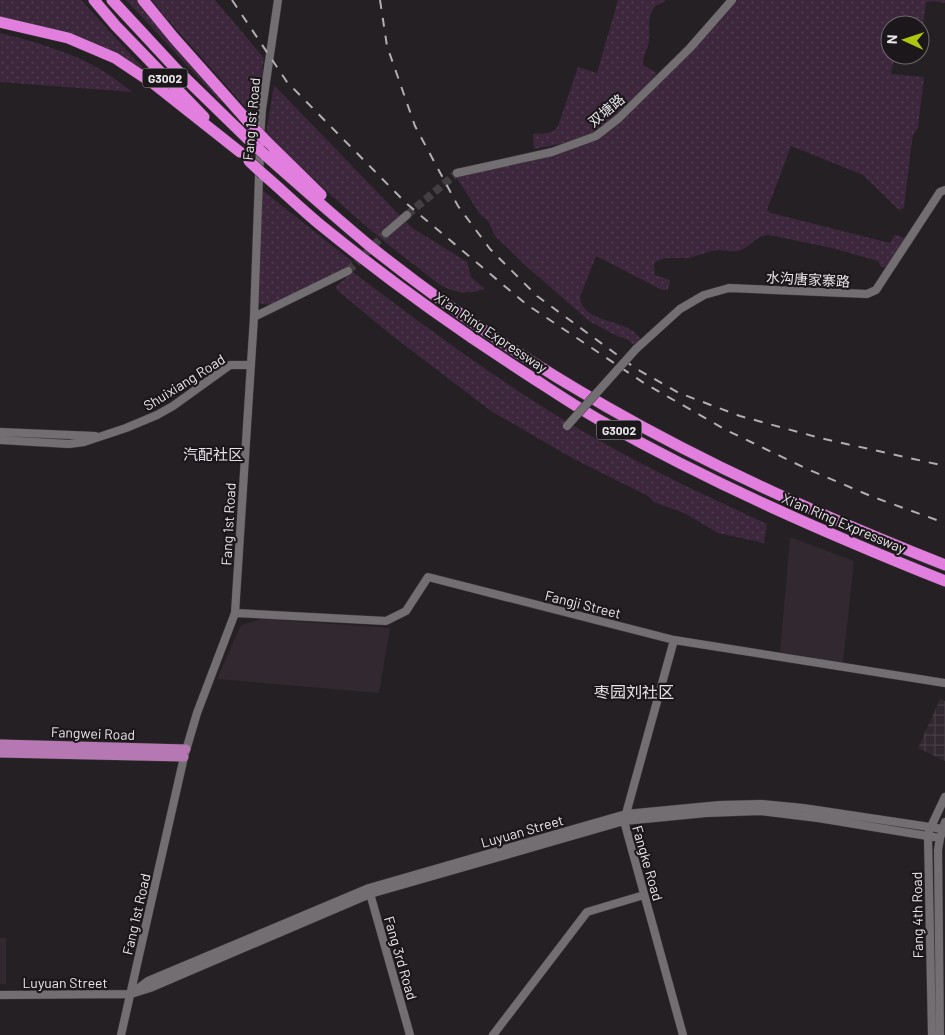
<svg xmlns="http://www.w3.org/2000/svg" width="945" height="1035" viewBox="0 0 945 1035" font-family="Barlow,'Noto Sans SC',sans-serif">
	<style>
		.built { fill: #312830 }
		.industrial { fill: url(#industrial-grid) }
		.grass { fill: url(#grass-dots) }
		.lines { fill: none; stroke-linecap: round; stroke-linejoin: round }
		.minor-tunnel { stroke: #423e42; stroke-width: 8; stroke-dasharray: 8 4; stroke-linecap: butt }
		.minor-casing { stroke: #3e3a3d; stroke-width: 9 }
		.major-casing { stroke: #3e3a3d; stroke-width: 10 }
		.highway-casing { stroke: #3e3a3d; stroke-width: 12 }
		.minor { stroke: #736e72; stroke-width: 8 }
		.major { stroke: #b678b3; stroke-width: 9 }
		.highway { stroke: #e27ede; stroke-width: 11 }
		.rail { stroke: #b2aeb2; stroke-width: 2; stroke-dasharray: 9 9; stroke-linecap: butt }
		.minor-bridge-casing { stroke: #3e3a3d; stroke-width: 9; stroke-linecap: butt }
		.highway-bridge-casing { stroke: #3e3a3d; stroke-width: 12; stroke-linecap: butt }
		.minor-bridge { stroke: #736e72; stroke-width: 8 }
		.highway-bridge { stroke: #e27ede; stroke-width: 11 }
		.labels { text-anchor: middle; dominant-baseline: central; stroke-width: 4.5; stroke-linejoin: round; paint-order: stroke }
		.shield { fill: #1b171b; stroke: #aba8ab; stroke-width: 1 }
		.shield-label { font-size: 12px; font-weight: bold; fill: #e9e6e9 }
		.street-label { font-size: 14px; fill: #e9e6e9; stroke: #1b171b }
		.neighbourhood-label { font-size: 15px; fill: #e6e1e6; stroke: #1b171b }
		.quarter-label { font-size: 16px; fill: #e6e1e6; stroke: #1b171b }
	</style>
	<defs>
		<pattern id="industrial-grid" width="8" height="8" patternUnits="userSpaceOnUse" patternTransform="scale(1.25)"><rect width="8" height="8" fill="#312830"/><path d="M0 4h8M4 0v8" fill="none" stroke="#453d44"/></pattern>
		<pattern id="grass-dots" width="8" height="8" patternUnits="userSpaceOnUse" patternTransform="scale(1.25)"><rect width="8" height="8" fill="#3d273c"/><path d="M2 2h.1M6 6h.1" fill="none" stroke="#503c4f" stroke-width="1.8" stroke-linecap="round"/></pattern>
	</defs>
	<rect width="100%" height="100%" fill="#252024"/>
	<path class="built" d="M 790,537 L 854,561 L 843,663 L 780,652 Z
		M 262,619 L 390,628 L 379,693 L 217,679 L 241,625 Z
		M 0,938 L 6,938 L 6,984 L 0,984 Z"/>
	<path class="industrial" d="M 940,699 L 945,701 L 945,761 L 918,748 Z"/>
	<path class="grass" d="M 0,0 L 81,0 L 144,69 L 141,71 L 0,18 Z
		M 126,0 L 138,0 L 223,100 L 221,102 Z
		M 152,0 L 215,0 L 264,58 C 261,75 262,99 250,112 L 167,19 Z
		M 618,0 L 666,0 C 662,4 656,4 653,9 C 647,21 650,29 649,41 C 648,50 642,56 643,65 L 657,73 C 636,96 613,126 583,137 C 567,143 550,146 534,149 L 533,134 C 543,133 552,135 558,126 L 578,67 L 597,73 Z
		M 732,0 L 945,0 L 945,3 L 934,1 L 926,2 L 923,27 L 920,37 L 920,25 L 890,25 L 890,55 L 895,55 L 891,74 L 924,77 L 918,127 L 913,135 L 910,156 L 904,208 L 899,210 L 863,175 L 791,146 L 767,210 L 771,213 L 890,243 L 895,235 L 898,235 L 905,239 L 904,242 L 886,268 L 881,267 L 878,261 L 832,248 L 769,235 C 755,235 751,248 738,251 C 732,252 725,250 719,250 C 708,251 698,256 688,258 C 677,259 662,255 654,264 L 655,275 L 670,280 L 668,290 L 662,290 L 596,256 L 580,297 C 583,326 630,317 641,340 L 635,346 L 627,339 L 617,336 L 589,321 L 526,266 L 495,236 L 488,221 L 479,213 L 455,175 L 572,148 C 616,135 644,99 673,67 C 693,44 712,22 732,0 Z
		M 0,33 C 33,41 74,53 103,71 C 113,77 123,85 132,92 L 0,82 Z
		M 274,85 L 411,227 L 467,262 L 471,277 L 485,289 C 475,292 466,294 455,291 C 441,288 429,276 417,267 C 363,227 315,180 266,134 Z
		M 262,190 L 353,262 L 349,268 L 270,305 L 257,303 Z
		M 353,272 C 435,334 517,395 607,445 C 659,474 713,499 767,524 L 764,543 L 718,533 L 684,513 L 654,502 L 648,496 L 572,458 L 491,411 L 390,334 L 337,290 L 336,286 Z"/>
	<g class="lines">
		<path class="minor-tunnel" d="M 407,215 L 457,173
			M 348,271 L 386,233"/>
		<defs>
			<path id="minor" d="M 260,137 L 262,109 L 278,0
				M 457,173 L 552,152 L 596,136 L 619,118 L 690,48 L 732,0
				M 386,233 L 407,215
				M 254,317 L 348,271
				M 636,349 L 680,309 L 704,295 L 729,288 L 867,294 L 876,290 L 940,192 L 945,190
				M 0,432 L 95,436
				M 0,440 L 69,444 L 84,442 L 126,428 L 157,415 L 173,406 L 230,365 L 250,365
				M 235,613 L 386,621 L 406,611 L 428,577 L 674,640 L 945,683
				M 674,640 L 624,821 L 683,1035
				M 369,890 L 410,1035
				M 136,990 L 148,981 L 369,888 L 626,814 L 720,805 L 761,804 L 803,808 L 943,829
				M 0,995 L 131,994 L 150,988 L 370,894 L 624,821 L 706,813 L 760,811 L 818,818 L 940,838
				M 121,1035 L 184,757 L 197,713 L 235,613 L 254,317 L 260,149
				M 493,1035 L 587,912 L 644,895
				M 932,1035 L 928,837 L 929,831 L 945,797
				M 940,1035 L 938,850 L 940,838 L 945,822"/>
			<path id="major" d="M 0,744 L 186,749
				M 0,753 L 184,757"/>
			<path id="highway" d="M 94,0 L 116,26 L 204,117
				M 112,0 L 176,69 L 252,143
				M 143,0 L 174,38 L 253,127
				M 0,22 L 68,38 L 115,58 L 154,84 L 240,152
				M 266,141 L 321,195
				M 265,155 C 300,186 335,217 371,247 C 445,306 525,360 607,407 C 715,469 829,519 945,565
				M 263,174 C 283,191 302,210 323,227 C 387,279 455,328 525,373 C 550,389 576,407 603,422 C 713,484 828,534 945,581"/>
		</defs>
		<use href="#minor" class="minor-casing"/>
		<use href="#major" class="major-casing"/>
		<use href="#highway" class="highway-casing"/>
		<use href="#minor" class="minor"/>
		<use href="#major" class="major"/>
		<use href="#highway" class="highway"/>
		<path class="rail" d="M 232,0 L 287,82 L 407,204 L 526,304 L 644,383 L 726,430 L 805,468 L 873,497 L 945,523
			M 380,0 L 387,46 L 415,126 L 458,206 L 490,249 L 537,296 L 635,368 L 679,393 L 740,416 L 820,438 L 945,466"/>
		<defs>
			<path id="minor-bridge" d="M 567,426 L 636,349"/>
			<path id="highway-bridge" d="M 253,127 L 266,141
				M 252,143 L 265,155
				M 249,161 L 263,174"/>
		</defs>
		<use href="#minor-bridge" class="minor-bridge-casing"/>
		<use href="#highway-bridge" class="highway-bridge-casing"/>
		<use href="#minor-bridge" class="minor-bridge"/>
		<use href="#highway-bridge" class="highway-bridge"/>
	</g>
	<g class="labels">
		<g class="shield">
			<rect x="142.5" y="68.5" width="45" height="19" rx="4"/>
			<rect x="596.5" y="420.5" width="45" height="19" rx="4"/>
		</g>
		<g class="shield-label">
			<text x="165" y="78">G3002</text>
			<text x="619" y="430">G3002</text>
		</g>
		<g class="street-label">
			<text transform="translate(606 110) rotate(-40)">双塘路</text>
			<text transform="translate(251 119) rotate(-85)">Fang 1st Road</text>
			<text transform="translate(808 279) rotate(3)">水沟唐家寨路</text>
			<text transform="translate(491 332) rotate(34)">Xi'an Ring Expressway</text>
			<text transform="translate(184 382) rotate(-32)">Shuixiang Road</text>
			<text transform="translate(844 523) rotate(23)">Xi'an Ring Expressway</text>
			<text transform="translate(228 524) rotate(-87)">Fang 1st Road</text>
			<text transform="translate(583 604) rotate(14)">Fangji Street</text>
			<text transform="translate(93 733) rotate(2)">Fangwei Road</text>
			<text transform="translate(522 831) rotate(-16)">Luyuan Street</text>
			<text transform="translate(648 863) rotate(74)">Fangke Road</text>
			<text transform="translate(136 914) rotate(-77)">Fang 1st Road</text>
			<text transform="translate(917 915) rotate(-91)">Fang 4th Road</text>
			<text transform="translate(401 958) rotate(74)">Fang 3rd Road</text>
			<text x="65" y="982">Luyuan Street</text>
		</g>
		<g class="neighbourhood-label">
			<text x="213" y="454">汽配社区</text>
		</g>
		<g class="quarter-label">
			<text x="634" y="691">枣园刘社区</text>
		</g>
	</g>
	<g transform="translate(905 40) rotate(273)"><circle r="24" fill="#1b171b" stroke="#6d6a6d"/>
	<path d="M0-4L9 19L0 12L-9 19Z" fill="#adc60f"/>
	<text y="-8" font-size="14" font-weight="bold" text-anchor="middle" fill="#e9e6e9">N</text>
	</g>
</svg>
